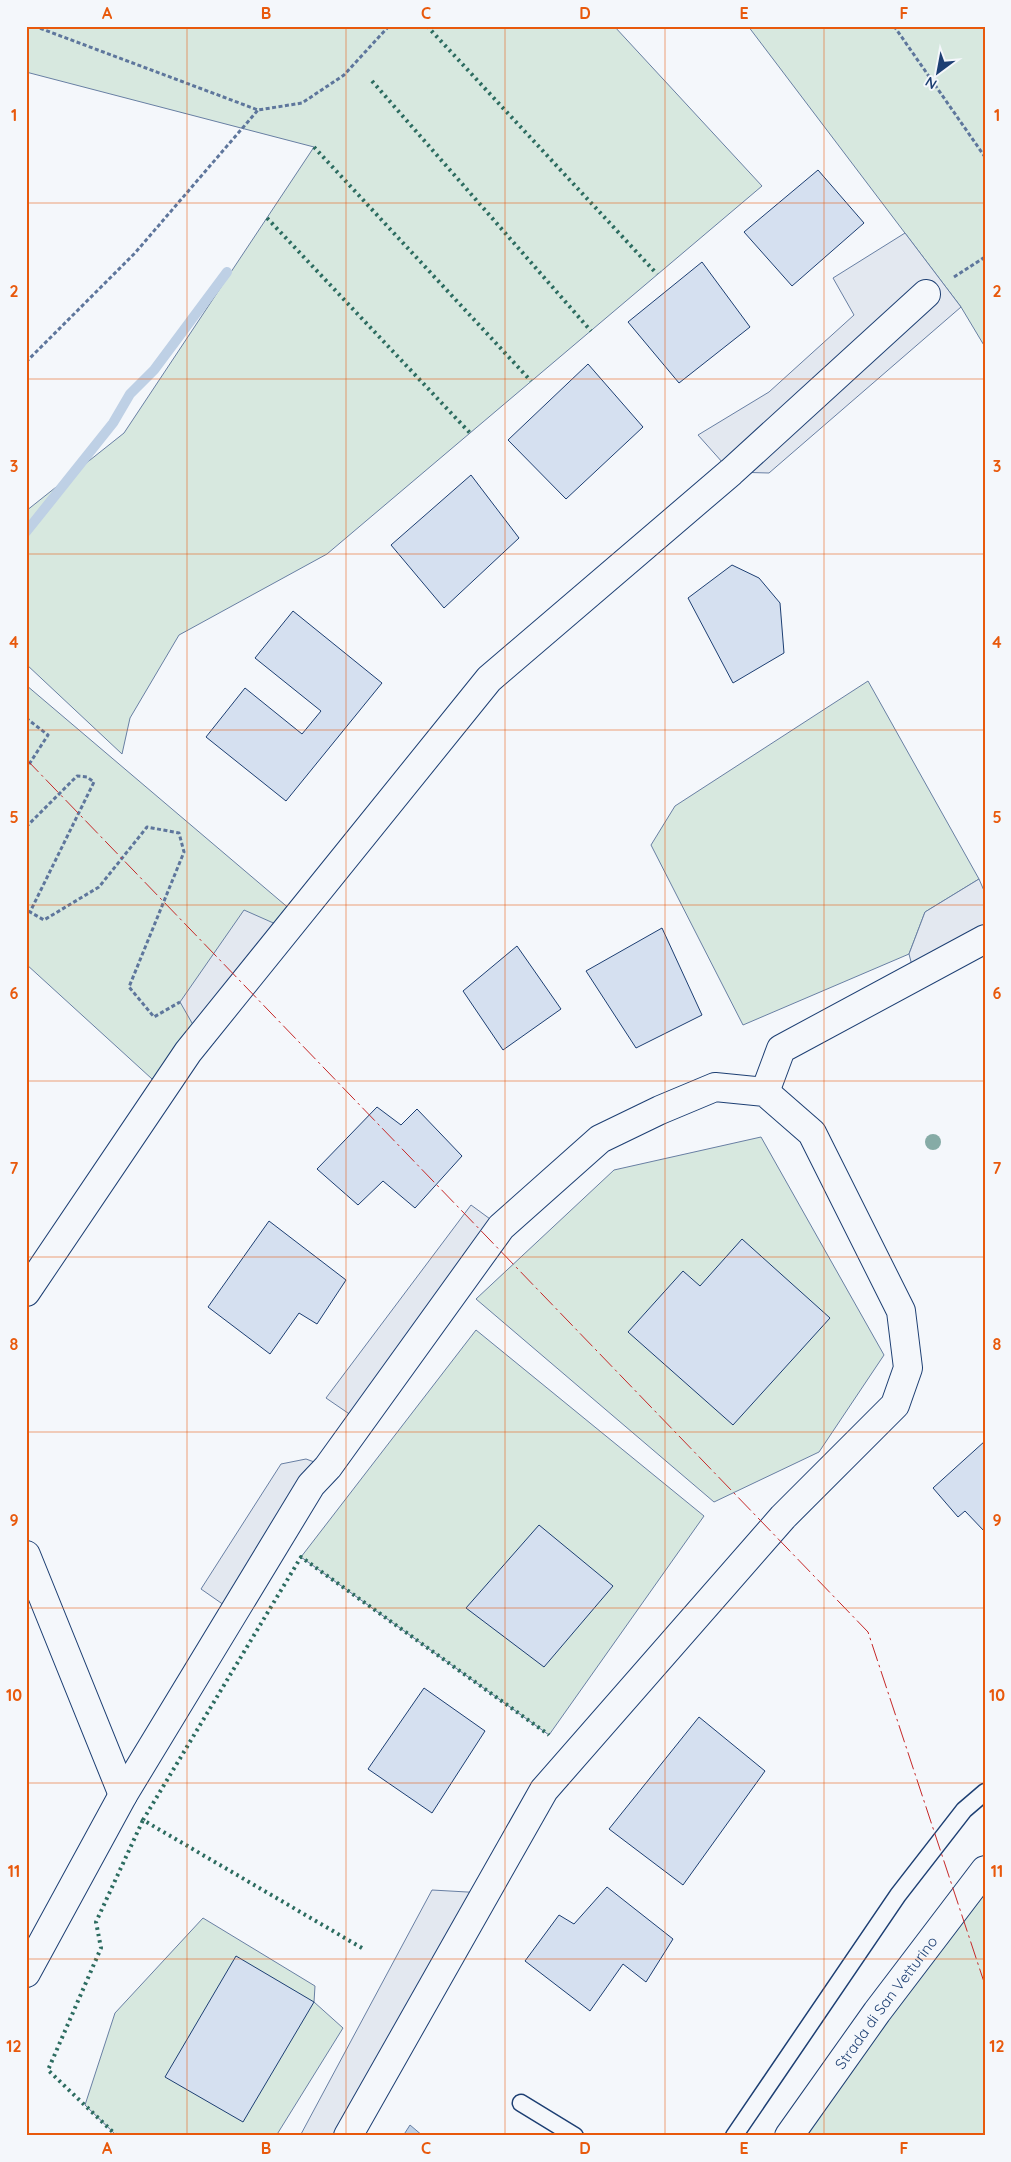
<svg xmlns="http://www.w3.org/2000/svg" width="1011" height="2162" viewBox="0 0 1011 2162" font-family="Quicksand,sans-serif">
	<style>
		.green { fill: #d7e8df; stroke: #687fa3 }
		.parking { fill: #e3e8f0; stroke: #687fa3 }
		.water { fill: #bed0e5; stroke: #687fa3 }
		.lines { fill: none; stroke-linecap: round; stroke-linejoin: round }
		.stream { stroke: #bed0e5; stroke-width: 10 }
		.building { fill: #d5e0f0; stroke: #1d3f73 }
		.service-casing { stroke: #1d3f73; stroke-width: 19 }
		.minor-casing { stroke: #1d3f73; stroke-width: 30 }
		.path { stroke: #5e769c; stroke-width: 3; stroke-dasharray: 4 2.5; stroke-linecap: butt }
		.service { stroke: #f4f7fb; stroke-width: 16 }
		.minor { stroke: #f4f7fb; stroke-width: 28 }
		.hedge { stroke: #2c6c60; stroke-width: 4; stroke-dasharray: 2.5 4; stroke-linecap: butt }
		.power { stroke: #c62828; stroke-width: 1; stroke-dasharray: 18 4 2.5 4; stroke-linecap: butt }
		.tree { fill: #86aba6 }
		.grid { fill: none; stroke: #e8590c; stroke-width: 1; stroke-opacity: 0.55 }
		.labels { text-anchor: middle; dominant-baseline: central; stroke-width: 4; stroke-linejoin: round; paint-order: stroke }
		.street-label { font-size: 15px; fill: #1d3f73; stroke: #f4f7fb }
		.neatline { fill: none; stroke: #e8590c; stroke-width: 2 }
		.grid-label { font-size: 16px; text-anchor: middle; font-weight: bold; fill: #e8590c }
	</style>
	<rect width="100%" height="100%" fill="#f4f7fb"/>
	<path class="green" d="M 26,26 L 614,26 L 762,186 L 327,554 L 179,635 L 130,718 L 122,754 L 26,664 L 26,511 L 124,433 L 314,147 L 26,72 Z
		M 748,26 L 985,26 L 985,347 L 961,307 Z
		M 868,681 L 979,879 L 925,912 L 909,954 L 743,1025 L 651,845 L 675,806 Z
		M 26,685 L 298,916 L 163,1089 L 26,964 Z
		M 761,1137 L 884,1355 L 819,1452 L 714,1502 L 476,1299 L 614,1170 Z
		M 476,1330 L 704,1516 L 549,1735 L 301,1557 Z
		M 985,1870 L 985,2136 L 789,2136 Z
		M 203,1918 L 315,1986 L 314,2002 L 343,2028 L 276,2136 L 117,2136 L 85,2105 L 115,2013 Z"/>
	<path class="parking" d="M 905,233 L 961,307 L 769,473 L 731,472 L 698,435 L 769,392 L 854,315 L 833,278 Z
		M 979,879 L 985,893 L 985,939 L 915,977 L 909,954 L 925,912 Z
		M 244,910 L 287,929 L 200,1037 L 180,1002 Z
		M 471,1205 L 501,1227 L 361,1422 L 326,1398 Z
		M 306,1459 L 328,1467 L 234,1612 L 201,1589 L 281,1464 Z
		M 432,1890 L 485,1893 L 348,2136 L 300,2136 Z"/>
	<path class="water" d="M 410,2125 L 423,2136 L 403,2136 Z"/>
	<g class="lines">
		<path class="stream" d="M 26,532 L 113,423 L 130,394 L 154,370 L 227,272"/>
	</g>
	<path class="building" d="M 818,170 L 864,223 L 792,286 L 744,232 Z
		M 702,262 L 750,327 L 679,383 L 628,322 Z
		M 588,364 L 643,427 L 566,499 L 508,440 Z
		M 471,475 L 519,538 L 444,608 L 391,545 Z
		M 732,565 L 759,578 L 780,603 L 784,653 L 733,683 L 688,598 Z
		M 293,611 L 382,683 L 286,801 L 206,737 L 245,688 L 302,734 L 321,711 L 255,658 Z
		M 662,928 L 702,1015 L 636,1048 L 586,971 Z
		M 517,946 L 561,1009 L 503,1050 L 463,991 Z
		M 377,1107 L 401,1125 L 417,1109 L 462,1156 L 415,1208 L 383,1181 L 358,1205 L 317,1169 Z
		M 269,1221 L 346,1280 L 317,1324 L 299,1313 L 270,1354 L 208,1307 Z
		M 742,1239 L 830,1318 L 733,1425 L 628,1332 L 683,1271 L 700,1286 Z
		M 985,1441 L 985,1532 L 965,1511 L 958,1517 L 933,1488 Z
		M 539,1525 L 613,1586 L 544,1667 L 466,1608 Z
		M 424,1688 L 485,1731 L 432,1813 L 368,1769 Z
		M 699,1717 L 765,1771 L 683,1885 L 609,1829 Z
		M 607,1887 L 673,1939 L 646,1982 L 623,1964 L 590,2011 L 525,1961 L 559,1915 L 574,1924 Z
		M 236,1956 L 314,2002 L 243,2122 L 165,2077 Z"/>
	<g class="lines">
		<defs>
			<path id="service" d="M 521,2103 L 575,2136
				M 734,2136 L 898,1895 L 964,1810 L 985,1792"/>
			<g id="minor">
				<path d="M 765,1092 L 781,1049 L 985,939"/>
				<path d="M 26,1292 L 188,1052 L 489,679 L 731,472 L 926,294"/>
				<path d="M 26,1555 L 123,1795"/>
				<path d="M 26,1973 L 123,1795 L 311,1485 L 328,1467 L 501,1227 L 600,1139 L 660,1110 L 715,1087 L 765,1092 L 812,1133 L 901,1311 L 908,1368 L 895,1405 L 783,1517 L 544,1790 L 348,2136"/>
				<path id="s1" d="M 789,2136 L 877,2012 L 985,1870"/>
			</g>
		</defs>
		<use href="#service" class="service-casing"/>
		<use href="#minor" class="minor-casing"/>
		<path class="path" d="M 34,26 L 258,110 L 302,103 L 344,75 L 389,26
			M 894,26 L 985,157
			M 954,277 L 985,257
			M 26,362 L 135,253 L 258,110
			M 26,718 L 48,735 L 26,769
			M 26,827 L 77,776 L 87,777 L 94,782 L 30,912 L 44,920 L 99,887 L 147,827 L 179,833 L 184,852 L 129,987 L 154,1017 L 180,1002"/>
		<use href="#service" class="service"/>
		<use href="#minor" class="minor"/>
		<path class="hedge" d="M 427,26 L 657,274
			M 372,81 L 591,331
			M 314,147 L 531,381
			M 267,218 L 470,433
			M 362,1948 L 143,1820 L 301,1557 L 549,1735
			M 117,2136 L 48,2070 L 101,1948 L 96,1922 L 143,1820"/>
		<path class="power" d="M 26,759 L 868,1632 L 985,1985"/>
	</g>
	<circle class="tree" cx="933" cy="1142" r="8"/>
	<path class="grid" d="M 187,26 L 187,2136M 346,26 L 346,2136M 505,26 L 505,2136M 665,26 L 665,2136M 824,26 L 824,2136M 26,203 L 985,203M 26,379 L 985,379M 26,554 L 985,554M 26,730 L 985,730M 26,905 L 985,905M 26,1081 L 985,1081M 26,1257 L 985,1257M 26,1432 L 985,1432M 26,1608 L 985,1608M 26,1783 L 985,1783M 26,1959 L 985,1959"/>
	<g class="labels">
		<g class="street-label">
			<text stroke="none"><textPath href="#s1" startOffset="165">Strada di San Vetturino</textPath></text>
		</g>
	</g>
	<rect width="1011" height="2162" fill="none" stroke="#f4f7fb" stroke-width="55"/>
	<g transform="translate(938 72) rotate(212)" stroke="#f4f7fb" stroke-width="4" paint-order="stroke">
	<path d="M0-4L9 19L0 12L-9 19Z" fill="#1d3f73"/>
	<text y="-8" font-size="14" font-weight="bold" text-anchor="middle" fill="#1d3f73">N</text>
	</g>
	<rect x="28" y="28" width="956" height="2106" class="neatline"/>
	<g class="grid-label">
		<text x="107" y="19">A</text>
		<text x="266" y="19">B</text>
		<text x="426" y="19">C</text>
		<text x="585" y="19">D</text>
		<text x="744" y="19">E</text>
		<text x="904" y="19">F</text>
		<text x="14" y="121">1</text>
		<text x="997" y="121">1</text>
		<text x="14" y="297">2</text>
		<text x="997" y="297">2</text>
		<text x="14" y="472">3</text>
		<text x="997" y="472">3</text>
		<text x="14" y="648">4</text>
		<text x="997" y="648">4</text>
		<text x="14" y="823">5</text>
		<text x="997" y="823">5</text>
		<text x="14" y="999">6</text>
		<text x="997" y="999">6</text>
		<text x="14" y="1174">7</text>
		<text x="997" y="1174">7</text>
		<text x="14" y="1350">8</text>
		<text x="997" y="1350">8</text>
		<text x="14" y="1526">9</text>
		<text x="997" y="1526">9</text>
		<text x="14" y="1701">10</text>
		<text x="997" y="1701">10</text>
		<text x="14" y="1877">11</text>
		<text x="997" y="1877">11</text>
		<text x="14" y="2052">12</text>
		<text x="997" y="2052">12</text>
		<text x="107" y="2154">A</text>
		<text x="266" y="2154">B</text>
		<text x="426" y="2154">C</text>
		<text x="585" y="2154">D</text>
		<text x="744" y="2154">E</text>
		<text x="904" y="2154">F</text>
	</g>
</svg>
